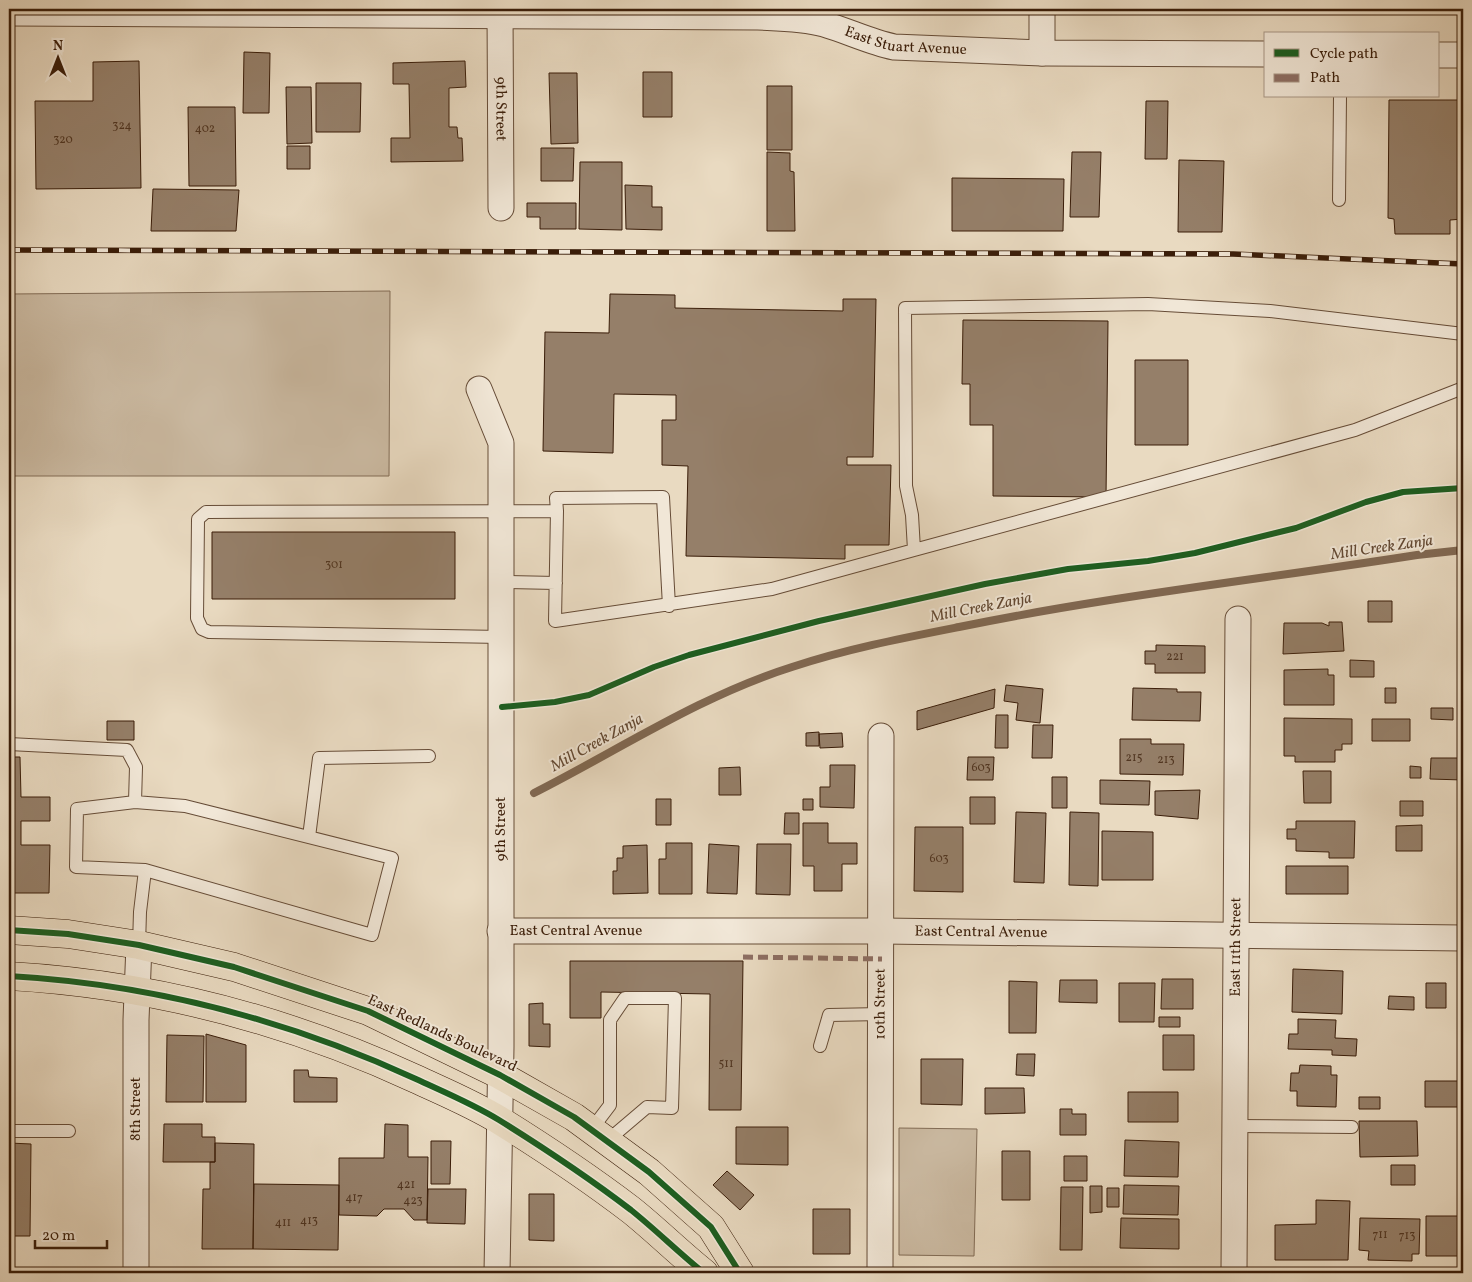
<svg xmlns="http://www.w3.org/2000/svg" width="1472" height="1282" viewBox="0 0 1472 1282" font-family="Vollkorn,serif">
	<style>
		.green { fill: #cbbaa2; stroke: #826c56 }
		.lines { fill: none; stroke-linecap: round; stroke-linejoin: round }
		.stream { stroke: #806852; stroke-width: 8 }
		.building { fill: #957f69; stroke: #3a1d09 }
		.service-casing { stroke: #664c37; stroke-width: 14 }
		.minor-casing { stroke: #664c37; stroke-width: 27 }
		.primary-casing { stroke: #3a1d09; stroke-width: 29 }
		.service { stroke: #f1e7d7; stroke-width: 12 }
		.minor { stroke: #f1e7d7; stroke-width: 25 }
		.primary { stroke: #e9dac1; stroke-width: 28 }
		.rail-casing { stroke: #3a1d09; stroke-width: 5.5 }
		.rail { stroke: #f1e7d7; stroke-width: 4; stroke-dasharray: 11; stroke-linecap: butt }
		.quiet { stroke: #8d6e63; stroke-width: 5; stroke-dasharray: 10 5; stroke-linecap: butt }
		.cycleway-casing { stroke: #f1e7d7; stroke-width: 9 }
		.cycleway { stroke: #1b5e20; stroke-width: 6 }
		.labels { text-anchor: middle; dominant-baseline: central; stroke-width: 4; stroke-linejoin: round; paint-order: stroke }
		.number-label { font-size: 12px; fill: #513621 }
		.street-label { font-size: 15px; fill: #3a1d09; stroke: #f1e7d7 }
		.water-label { font-size: 16px; font-style: italic; fill: #634933; stroke: #f1e7d7 }
	</style>
	<rect width="100%" height="100%" fill="#e9dac1"/>
	<filter id="stains"><feTurbulence type="fractalNoise" baseFrequency=".004" numOctaves="4"/><feColorMatrix values="0 0 0 0 .2 0 0 0 0 .09 0 0 0 0 .02 0 0 0 .5 -.17"/></filter>
	<radialGradient id="worn" r=".72"><stop offset=".6" stop-color="#630" stop-opacity="0"/><stop offset="1" stop-color="#630" stop-opacity=".3"/></radialGradient>
	<path class="green" d="M 390,291 L 389,476 L 9,476 L 9,294 Z
		M 899,1128 L 977,1129 L 974,1256 L 899,1255 Z"/>
	<g class="lines">
		<path class="stream" d="M 534,793 C 619,750 700,696 792,667 C 846,649 903,638 959,627 C 1110,596 1264,579 1417,555 L 1463,550"/>
	</g>
	<path class="building" d="M 244,52 L 270,53 L 269,113 L 243,113 Z
		M 139,61 L 141,188 L 36,189 L 35,101 L 93,101 L 93,62 Z
		M 465,61 L 466,87 L 449,88 L 449,127 L 457,127 L 458,138 L 462,138 L 463,161 L 391,162 L 391,138 L 410,138 L 409,84 L 393,84 L 393,63 Z
		M 643,72 L 672,72 L 672,117 L 643,117 Z
		M 549,73 L 577,73 L 578,143 L 551,144 Z
		M 316,83 L 361,83 L 360,132 L 316,132 Z
		M 767,86 L 792,86 L 792,150 L 767,150 Z
		M 286,87 L 311,87 L 312,143 L 287,144 Z
		M 1389,100 L 1463,100 L 1463,219 L 1450,220 L 1450,234 L 1395,234 L 1394,219 L 1388,218 Z
		M 1146,101 L 1168,101 L 1167,159 L 1145,159 Z
		M 188,107 L 235,107 L 236,186 L 189,186 Z
		M 287,146 L 310,146 L 310,169 L 287,169 Z
		M 541,148 L 574,148 L 573,181 L 541,181 Z
		M 767,152 L 790,153 L 790,171 L 794,172 L 795,231 L 767,231 Z
		M 1072,152 L 1101,152 L 1099,217 L 1070,217 Z
		M 1179,160 L 1224,161 L 1222,232 L 1178,232 Z
		M 580,162 L 622,162 L 622,230 L 579,229 Z
		M 952,178 L 1064,179 L 1063,231 L 952,231 Z
		M 625,185 L 652,186 L 652,207 L 662,207 L 662,230 L 626,229 Z
		M 153,189 L 239,190 L 236,231 L 151,231 Z
		M 527,203 L 576,203 L 576,229 L 540,229 L 540,217 L 527,217 Z
		M 610,294 L 675,295 L 675,308 L 843,311 L 843,299 L 876,299 L 873,457 L 847,457 L 847,465 L 891,465 L 889,545 L 845,545 L 845,559 L 686,556 L 688,466 L 662,465 L 662,420 L 676,420 L 676,395 L 614,394 L 613,453 L 543,451 L 545,332 L 609,333 Z
		M 963,320 L 1108,321 L 1106,497 L 993,496 L 993,425 L 970,425 L 970,384 L 962,384 Z
		M 1135,360 L 1188,360 L 1188,445 L 1135,445 Z
		M 212,532 L 455,532 L 455,599 L 212,599 Z
		M 1368,601 L 1392,601 L 1392,622 L 1368,622 Z
		M 1329,622 L 1342,622 L 1344,651 L 1283,654 L 1284,623 L 1322,623 L 1329,626 Z
		M 1156,645 L 1205,646 L 1205,673 L 1155,673 L 1155,664 L 1145,664 L 1145,651 L 1156,651 Z
		M 1350,660 L 1374,661 L 1374,677 L 1350,677 Z
		M 1328,669 L 1328,675 L 1334,675 L 1334,705 L 1284,705 L 1284,670 Z
		M 1006,685 L 1043,689 L 1040,723 L 1016,720 L 1018,703 L 1004,701 Z
		M 1133,688 L 1177,689 L 1177,692 L 1201,692 L 1200,721 L 1132,720 Z
		M 1385,688 L 1396,688 L 1396,703 L 1385,703 Z
		M 995,689 L 994,708 L 917,730 L 917,711 Z
		M 1431,708 L 1453,708 L 1453,720 L 1431,719 Z
		M 996,715 L 1008,715 L 1008,748 L 995,748 Z
		M 1284,718 L 1352,719 L 1352,744 L 1342,744 L 1342,750 L 1335,750 L 1335,762 L 1295,762 L 1295,756 L 1284,756 Z
		M 1372,719 L 1410,719 L 1410,741 L 1372,741 Z
		M 107,721 L 134,721 L 134,740 L 107,740 Z
		M 1033,725 L 1053,725 L 1052,758 L 1032,758 Z
		M 819,732 L 819,746 L 806,746 L 806,733 Z
		M 842,733 L 843,747 L 820,748 L 819,734 Z
		M 1120,739 L 1151,739 L 1151,744 L 1184,744 L 1183,775 L 1120,774 Z
		M 9,757 L 20,757 L 21,797 L 50,797 L 50,821 L 21,821 L 21,845 L 50,845 L 49,893 L 9,893 Z
		M 968,757 L 994,757 L 993,780 L 967,780 Z
		M 1431,758 L 1463,758 L 1463,780 L 1430,779 Z
		M 830,765 L 855,765 L 854,808 L 820,807 L 820,787 L 830,787 Z
		M 1410,766 L 1421,767 L 1421,778 L 1410,778 Z
		M 740,767 L 741,795 L 719,795 L 719,768 Z
		M 1303,771 L 1331,771 L 1331,803 L 1304,803 Z
		M 1052,777 L 1067,777 L 1067,808 L 1052,808 Z
		M 1100,780 L 1150,781 L 1149,805 L 1100,804 Z
		M 1200,790 L 1198,819 L 1155,815 L 1155,791 Z
		M 970,797 L 995,797 L 995,824 L 970,824 Z
		M 656,799 L 671,799 L 671,825 L 656,825 Z
		M 803,799 L 813,799 L 813,810 L 803,810 Z
		M 1400,801 L 1423,801 L 1423,816 L 1400,816 Z
		M 1016,812 L 1046,813 L 1044,883 L 1014,882 Z
		M 1070,812 L 1099,813 L 1098,886 L 1069,885 Z
		M 785,813 L 799,813 L 799,834 L 784,834 Z
		M 1296,821 L 1355,821 L 1354,858 L 1329,858 L 1329,852 L 1296,851 L 1296,839 L 1287,839 L 1287,829 L 1296,829 Z
		M 803,823 L 828,823 L 828,843 L 857,843 L 857,864 L 842,864 L 842,891 L 814,891 L 814,866 L 803,866 Z
		M 1422,825 L 1422,851 L 1396,851 L 1396,826 Z
		M 915,827 L 963,827 L 963,892 L 914,891 Z
		M 1102,831 L 1153,832 L 1153,880 L 1102,880 Z
		M 666,843 L 692,843 L 692,894 L 659,894 L 659,859 L 666,859 Z
		M 709,844 L 739,846 L 737,894 L 707,893 Z
		M 757,844 L 791,844 L 790,895 L 756,894 Z
		M 647,845 L 648,893 L 613,894 L 613,871 L 617,871 L 617,858 L 623,858 L 623,846 Z
		M 1286,866 L 1348,866 L 1348,894 L 1286,894 Z
		M 570,961 L 743,961 L 741,1110 L 709,1110 L 710,994 L 601,992 L 601,1018 L 570,1018 Z
		M 1293,969 L 1343,971 L 1342,1014 L 1292,1012 Z
		M 1162,979 L 1193,979 L 1193,1009 L 1161,1009 Z
		M 1060,980 L 1097,980 L 1097,1003 L 1059,1002 Z
		M 1009,981 L 1037,982 L 1036,1033 L 1009,1033 Z
		M 1119,983 L 1155,983 L 1154,1022 L 1119,1022 Z
		M 1426,983 L 1446,983 L 1446,1008 L 1426,1008 Z
		M 1389,996 L 1414,997 L 1414,1010 L 1388,1009 Z
		M 543,1003 L 543,1024 L 550,1024 L 550,1047 L 529,1046 L 529,1004 Z
		M 1159,1017 L 1180,1017 L 1180,1027 L 1159,1027 Z
		M 1298,1019 L 1336,1020 L 1335,1038 L 1357,1039 L 1356,1056 L 1332,1055 L 1332,1050 L 1288,1049 L 1289,1034 L 1298,1034 Z
		M 206,1034 L 246,1045 L 246,1102 L 206,1102 Z
		M 167,1035 L 204,1036 L 203,1102 L 166,1102 Z
		M 1163,1035 L 1194,1035 L 1194,1070 L 1163,1070 Z
		M 1017,1054 L 1035,1054 L 1034,1076 L 1016,1075 Z
		M 921,1059 L 963,1059 L 962,1105 L 921,1104 Z
		M 1300,1065 L 1331,1066 L 1331,1075 L 1337,1075 L 1336,1107 L 1297,1106 L 1297,1091 L 1290,1091 L 1291,1073 L 1299,1073 Z
		M 294,1070 L 308,1070 L 309,1077 L 337,1078 L 337,1102 L 294,1102 Z
		M 1425,1081 L 1460,1081 L 1460,1107 L 1425,1107 Z
		M 985,1088 L 1024,1088 L 1025,1113 L 985,1114 Z
		M 1128,1092 L 1178,1092 L 1178,1122 L 1128,1122 Z
		M 1359,1097 L 1380,1097 L 1380,1109 L 1359,1109 Z
		M 1060,1109 L 1072,1109 L 1072,1114 L 1086,1114 L 1086,1135 L 1060,1135 Z
		M 1359,1121 L 1417,1121 L 1418,1156 L 1360,1157 Z
		M 164,1124 L 202,1124 L 202,1137 L 215,1137 L 215,1162 L 163,1162 Z
		M 385,1124 L 408,1125 L 408,1157 L 428,1157 L 427,1220 L 414,1220 L 404,1209 L 384,1209 L 377,1216 L 339,1215 L 339,1158 L 384,1158 Z
		M 736,1127 L 788,1127 L 788,1165 L 736,1164 Z
		M 1125,1140 L 1179,1142 L 1178,1177 L 1124,1176 Z
		M 431,1141 L 451,1141 L 450,1184 L 431,1184 Z
		M 9,1143 L 31,1144 L 30,1236 L 9,1236 Z
		M 215,1143 L 254,1144 L 253,1249 L 202,1249 L 203,1189 L 210,1189 L 210,1162 L 215,1162 Z
		M 1002,1151 L 1030,1151 L 1030,1200 L 1002,1200 Z
		M 1064,1156 L 1087,1156 L 1087,1181 L 1064,1181 Z
		M 1391,1165 L 1415,1165 L 1415,1185 L 1391,1185 Z
		M 727,1171 L 754,1195 L 740,1210 L 713,1185 Z
		M 254,1184 L 339,1185 L 338,1250 L 253,1249 Z
		M 1124,1185 L 1179,1186 L 1178,1215 L 1123,1214 Z
		M 1090,1186 L 1102,1186 L 1102,1212 L 1090,1213 Z
		M 1061,1187 L 1083,1187 L 1082,1250 L 1060,1250 Z
		M 1107,1188 L 1119,1188 L 1119,1207 L 1107,1207 Z
		M 428,1189 L 466,1189 L 465,1224 L 427,1223 Z
		M 529,1194 L 554,1194 L 554,1241 L 529,1240 Z
		M 1316,1200 L 1350,1201 L 1348,1260 L 1275,1260 L 1275,1225 L 1316,1224 Z
		M 813,1209 L 850,1209 L 850,1254 L 813,1254 Z
		M 1426,1216 L 1459,1216 L 1459,1256 L 1426,1256 Z
		M 1121,1218 L 1179,1219 L 1179,1249 L 1120,1248 Z
		M 1360,1218 L 1420,1219 L 1419,1254 L 1412,1254 L 1412,1261 L 1368,1260 L 1369,1251 L 1359,1250 Z"/>
	<g class="lines">
		<defs>
			<path id="service" d="M 1339,200 L 1340,96
				M 1463,334 L 1270,311 L 1148,304 L 905,308 L 906,486 L 912,515 L 914,550 L 1355,430 L 1463,388
				M 557,511 L 556,498 L 663,497 L 669,606
				M 502,582 L 556,583
				M 502,637 L 209,632 L 202,629 L 197,618 L 198,519 L 206,512 L 557,511 L 555,621 L 772,589 L 914,550
				M 9,744 L 127,750 L 136,767 L 135,802
				M 309,837 L 319,758 L 429,756
				M 139,945 L 140,912 L 145,870 L 76,867 L 77,809 L 135,802 L 185,806 L 392,858 L 372,935 L 145,870
				M 820,1046 L 829,1015 L 882,1014
				M 1236,1126 L 1352,1127
				M 591,1130 L 610,1105 L 610,1020 L 625,998 L 675,998 L 672,1108 L 647,1107 L 607,1141
				M 9,1131 L 69,1131"/>
			<g id="minor">
				<path id="s1" d="M 500,9 L 501,208"/>
				<path id="s2" d="M 9,13 L 758,17 C 780,18 803,18 824,24 C 848,31 870,42 894,47 L 1042,53 L 1266,54"/>
				<path d="M 1042,53 L 1042,9"/>
				<path d="M 1438,55 L 1463,55"/>
				<path d="M 479,389 L 501,443 L 501,1047 L 497,1273"/>
				<path id="s3" d="M 500,931 L 882,931 L 1463,938"/>
				<path d="M 136,1273 L 136,1020 L 139,945"/>
				<path id="s4" d="M 880,1273 L 881,736"/>
				<path id="s5" d="M 1234,1273 L 1238,619"/>
			</g>
			<path id="primary" d="M 9,930 L 68,934 L 139,945 L 234,967 L 368,1011 L 500,1075 L 574,1117 L 649,1172 L 711,1227 L 740,1273
				M 9,976 C 150,984 288,1020 416,1079 C 444,1092 473,1104 499,1120 C 544,1148 589,1178 631,1210 C 656,1230 679,1253 704,1273"/>
		</defs>
		<use href="#service" class="service-casing"/>
		<use href="#minor" class="minor-casing"/>
		<use href="#primary" class="primary-casing"/>
		<use href="#service" class="service"/>
		<use href="#minor" class="minor"/>
		<use href="#primary" class="primary"/>
		<defs>
			<path id="rail" d="M 9,250 L 1233,254 L 1463,264"/>
		</defs>
		<use href="#rail" class="rail-casing"/>
		<use href="#rail" class="rail"/>
		<path class="quiet" d="M 743,957 L 882,959"/>
		<defs>
			<path id="cycleway" d="M 502,707 L 555,702 L 589,695 L 654,667 L 689,655 L 819,621 L 985,584 L 1068,569 L 1148,561 L 1195,553 L 1296,528 L 1366,502 L 1403,492 L 1463,488
				M 9,930 L 68,934 L 139,945 L 234,967 L 368,1011 L 500,1075 L 574,1117 L 649,1172 L 711,1227 L 740,1273
				M 9,976 C 150,984 288,1020 416,1079 C 444,1092 473,1104 499,1120 C 544,1148 589,1178 631,1210 C 656,1230 679,1253 704,1273"/>
		</defs>
		<use href="#cycleway" class="cycleway-casing"/>
		<use href="#cycleway" class="cycleway"/>
	</g>
	<g class="labels">
		<g class="number-label">
			<text x="122" y="126">324</text>
			<text x="205" y="129">402</text>
			<text x="63" y="140">320</text>
			<text x="334" y="565">301</text>
			<text x="1175" y="657">221</text>
			<text x="1134" y="758">215</text>
			<text x="1166" y="760">213</text>
			<text x="981" y="768">603</text>
			<text x="939" y="859">603</text>
			<text x="726" y="1064">511</text>
			<text x="406" y="1185">421</text>
			<text x="354" y="1198">417</text>
			<text x="413" y="1201">423</text>
			<text x="309" y="1221">413</text>
			<text x="283" y="1223">411</text>
			<text x="1380" y="1235">711</text>
			<text x="1407" y="1236">713</text>
		</g>
		<g class="street-label">
			<text stroke="none"><textPath href="#s2" startOffset="900">East Stuart Avenue</textPath></text>
			<text stroke="none"><textPath href="#s1" startOffset="100">9th Street</textPath></text>
			<text transform="translate(501 829) rotate(-90)">9th Street</text>
			<text stroke="none"><textPath href="#s3" startOffset="76">East Central Avenue</textPath></text>
			<text stroke="none"><textPath href="#s3" startOffset="481">East Central Avenue</textPath></text>
			<text stroke="none"><textPath href="#s5" startOffset="326">East 11th Street</textPath></text>
			<text stroke="none"><textPath href="#s4" startOffset="269">10th Street</textPath></text>
			<text transform="translate(442 1034) rotate(25)">East Redlands Boulevard</text>
			<text transform="translate(136 1109) rotate(-90)">8th Street</text>
		</g>
		<g class="water-label">
			<text transform="translate(1382 548) rotate(-8)">Mill Creek Zanja</text>
			<text transform="translate(981 608) rotate(-11)">Mill Creek Zanja</text>
			<text transform="translate(597 743) rotate(-29)">Mill Creek Zanja</text>
		</g>
	</g>
	<rect width="1472" height="1282" fill="none" stroke="#e9dac1" stroke-width="30"/>
	<rect x="10" y="10" width="1452" height="1262" fill="none" stroke="#3a1d09" stroke-width="2.5"/>
	<rect x="15" y="15" width="1442" height="1252" fill="none" stroke="#3a1d09"/>
	<rect x="1264" y="32" width="175" height="65" fill="#f1e7d7" stroke="#a89685"/>
	<rect x="1274" y="49" width="25" height="8" fill="#1b5e20" stroke="#a89685"/>
	<text x="1310" y="58" font-size="15" fill="#3a1d09">Cycle path</text>
	<rect x="1274" y="74" width="25" height="8" fill="#8d6e63" stroke="#a89685"/>
	<text x="1310" y="82" font-size="15" fill="#3a1d09">Path</text>
	<g transform="translate(58 58)" stroke="#f1e7d7" stroke-width="4" paint-order="stroke">
	<path d="M0-4L9 19L0 12L-9 19Z" fill="#3a1d09"/>
	<text y="-8" font-size="14" font-weight="bold" text-anchor="middle" fill="#3a1d09">N</text>
	</g>
	<path d="M35 1240v8h72v-8" fill="none" stroke="#3a1d09" stroke-width="2.5"/>
	<text x="42" y="1240" font-size="15" fill="#3a1d09" stroke="#f1e7d7" stroke-width="4" paint-order="stroke">20 m</text>
	<rect width="100%" height="100%" filter="url(#stains)"/>
	<rect width="100%" height="100%" fill="url(#worn)"/>
</svg>
